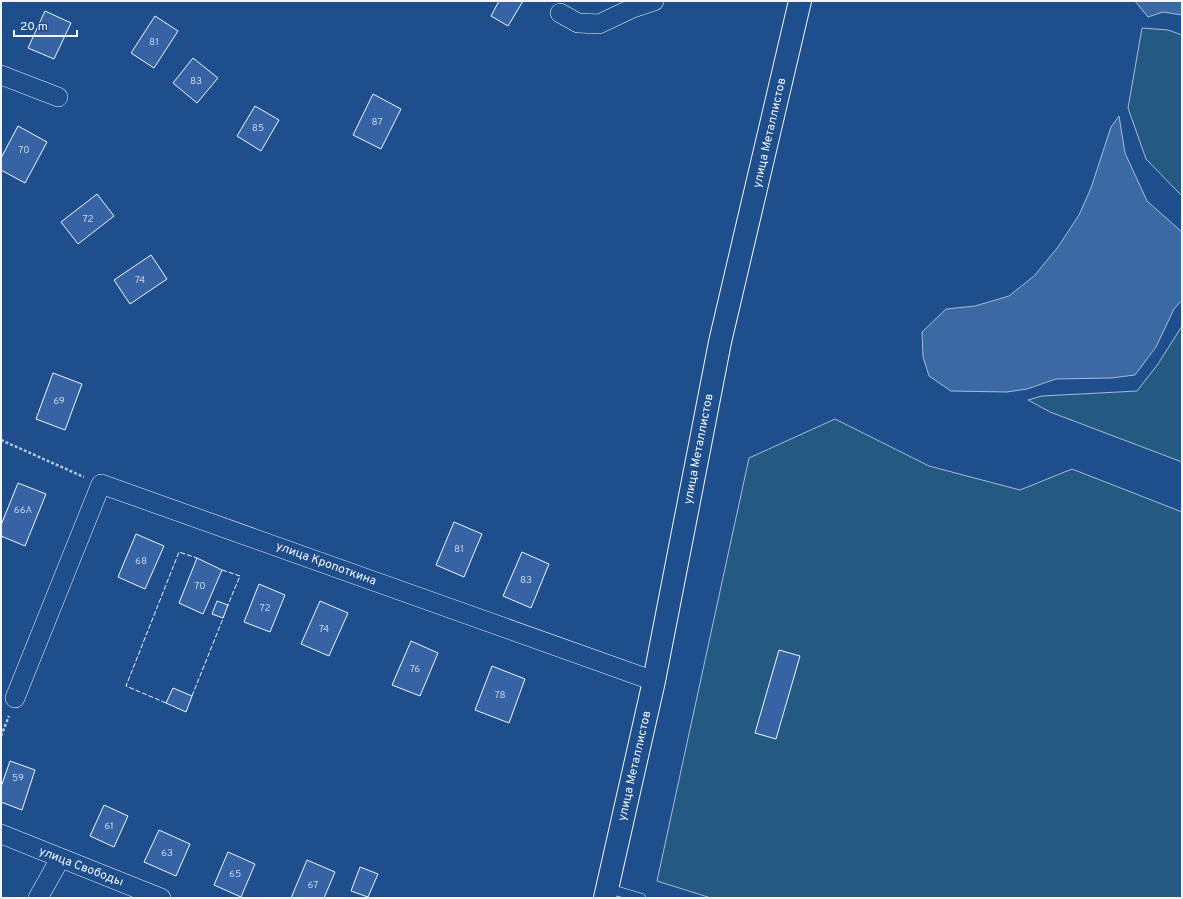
<svg xmlns="http://www.w3.org/2000/svg" width="1183" height="899" viewBox="0 0 1183 899" font-family="Overpass,sans-serif">
	<style>
		.green { fill: #245a82; stroke: #a8bbd7 }
		.water { fill: #3b69a3; stroke: #a8bbd7 }
		.building { fill: #3563a3; stroke: #f2f6ff }
		.lines { fill: none; stroke-linecap: round; stroke-linejoin: round }
		.lane-casing { stroke: #f2f6ff; stroke-width: 10 }
		.street-casing { stroke: #f2f6ff; stroke-width: 20 }
		.primary-casing { stroke: #f2f6ff; stroke-width: 24 }
		.path { stroke: #b3c4dc; stroke-width: 2.5; stroke-dasharray: 3 2; stroke-linecap: butt }
		.lane { stroke: #1f4e8c; stroke-width: 9 }
		.street { stroke: #1f4e8c; stroke-width: 19 }
		.primary { stroke: #1f4e8c; stroke-width: 22 }
		.fence { stroke: #f2f6ff; stroke-width: 1; stroke-dasharray: 5 2; stroke-linecap: butt }
		.labels { text-anchor: middle; dominant-baseline: central; stroke-width: 3; stroke-linejoin: round; paint-order: stroke }
		.number-label { font-size: 10px; fill: #c3d1e8 }
		.street-label { font-size: 12px; fill: #f2f6ff; stroke: #1f4e8c }
	</style>
	<rect width="100%" height="100%" fill="#1f4e8c"/>
	<path class="green" d="M 1142,28 L 1168,30 L 1182,35 L 1182,196 L 1146,159 L 1128,108 Z
		M 1182,326 L 1182,462 L 1050,412 L 1028,400 L 1042,396 L 1137,391 L 1158,364 Z
		M 835,419 L 929,466 L 1020,490 L 1072,469 L 1182,512 L 1182,898 L 711,898 L 657,881 L 749,458 Z"/>
	<path class="water" d="M 1135,1 L 1182,1 L 1182,15 L 1163,12 L 1148,17 Z
		M 1119,116 L 1125,153 L 1147,201 L 1182,232 L 1182,300 L 1174,309 L 1156,347 L 1135,375 L 1111,378 L 1056,379 L 1027,389 L 1007,392 L 951,391 L 929,376 L 923,357 L 922,332 L 946,309 L 975,306 L 1009,296 L 1034,276 L 1058,247 L 1079,215 L 1091,188 L 1111,127 Z"/>
	<path class="building" d="M 499,1 L 523,1 L 508,26 L 491,16 Z
		M 45,11 L 71,23 L 54,59 L 28,48 Z
		M 155,16 L 178,31 L 154,68 L 131,53 Z
		M 193,58 L 218,78 L 197,103 L 173,83 Z
		M 373,94 L 401,109 L 381,149 L 353,135 Z
		M 255,106 L 279,120 L 261,151 L 237,136 Z
		M 18,126 L 47,142 L 25,183 L 1,170 L 1,158 Z
		M 97,194 L 114,216 L 78,244 L 61,222 Z
		M 151,255 L 167,279 L 130,304 L 114,280 Z
		M 53,373 L 82,384 L 65,430 L 36,419 Z
		M 18,483 L 46,494 L 25,546 L 1,536 L 1,525 Z
		M 454,522 L 482,534 L 464,577 L 436,565 Z
		M 136,534 L 164,546 L 145,589 L 118,577 Z
		M 522,552 L 549,564 L 531,608 L 503,596 Z
		M 197,558 L 222,570 L 203,614 L 179,603 Z
		M 259,584 L 285,595 L 270,632 L 244,622 Z
		M 217,601 L 228,605 L 223,618 L 212,614 Z
		M 320,601 L 348,613 L 329,656 L 301,644 Z
		M 411,641 L 438,653 L 420,696 L 392,685 Z
		M 779,650 L 800,656 L 776,739 L 755,733 Z
		M 492,666 L 525,679 L 509,723 L 475,710 Z
		M 173,688 L 192,696 L 186,712 L 166,703 Z
		M 10,761 L 35,770 L 22,810 L 1,802 L 1,787 Z
		M 104,805 L 128,816 L 114,847 L 90,836 Z
		M 159,830 L 190,844 L 176,876 L 144,862 Z
		M 228,852 L 255,864 L 241,897 L 214,885 Z
		M 307,860 L 335,872 L 324,898 L 291,898 Z
		M 360,867 L 378,874 L 368,897 L 351,891 Z"/>
	<g class="lines">
		<defs>
			<path id="lane" d="M 607,888 L 641,898"/>
			<path id="street" d="M 560,13 L 578,23 L 599,24 L 633,8 L 654,1
				M 1,75 L 58,97
				M 15,698 L 101,484 L 654,681
				M 1,834 L 161,898
				M 38,898 L 60,859"/>
			<path id="primary" d="M 605,898 L 654,681 L 720,342 L 800,1"/>
		</defs>
		<use href="#lane" class="lane-casing"/>
		<use href="#street" class="street-casing"/>
		<use href="#primary" class="primary-casing"/>
		<path class="path" d="M 1,440 L 84,477
			M 1,736 L 9,716"/>
		<use href="#lane" class="lane"/>
		<use href="#street" class="street"/>
		<use href="#primary" class="primary"/>
		<path class="fence" d="M 222,570 L 240,576 L 227,607
			M 192,696 L 224,616
			M 166,703 L 126,686 L 179,552 L 197,558"/>
	</g>
	<g class="labels">
		<g class="number-label">
			<text x="154" y="42">81</text>
			<text x="196" y="81">83</text>
			<text x="377" y="122">87</text>
			<text x="258" y="128">85</text>
			<text x="24" y="150">70</text>
			<text x="88" y="219">72</text>
			<text x="140" y="280">74</text>
			<text x="59" y="401">69</text>
			<text x="23" y="510">66А</text>
			<text x="459" y="549">81</text>
			<text x="141" y="561">68</text>
			<text x="526" y="580">83</text>
			<text x="200" y="586">70</text>
			<text x="265" y="608">72</text>
			<text x="324" y="629">74</text>
			<text x="415" y="669">76</text>
			<text x="500" y="695">78</text>
			<text x="18" y="778">59</text>
			<text x="109" y="826">61</text>
			<text x="167" y="853">63</text>
			<text x="235" y="874">65</text>
			<text x="313" y="885">67</text>
		</g>
		<g class="street-label">
			<text transform="translate(770 133) rotate(-77)">улица Металлистов</text>
			<text transform="translate(699 449) rotate(-79)">улица Металлистов</text>
			<text transform="translate(326 564) rotate(20)">улица Кропоткина</text>
			<text transform="translate(635 766) rotate(-77)">улица Металлистов</text>
			<text transform="translate(81 867) rotate(21)">улица Свободы</text>
		</g>
	</g>
	<rect width="1183" height="899" fill="none" stroke="#f2f6ff" stroke-width="4"/>
	<path d="M14 30v6h63v-6" fill="none" stroke="#f2f6ff" stroke-width="2"/>
	<text x="20" y="30" font-size="12" fill="#f2f6ff" stroke="#1f4e8c" stroke-width="3" paint-order="stroke">20 m</text>
</svg>
